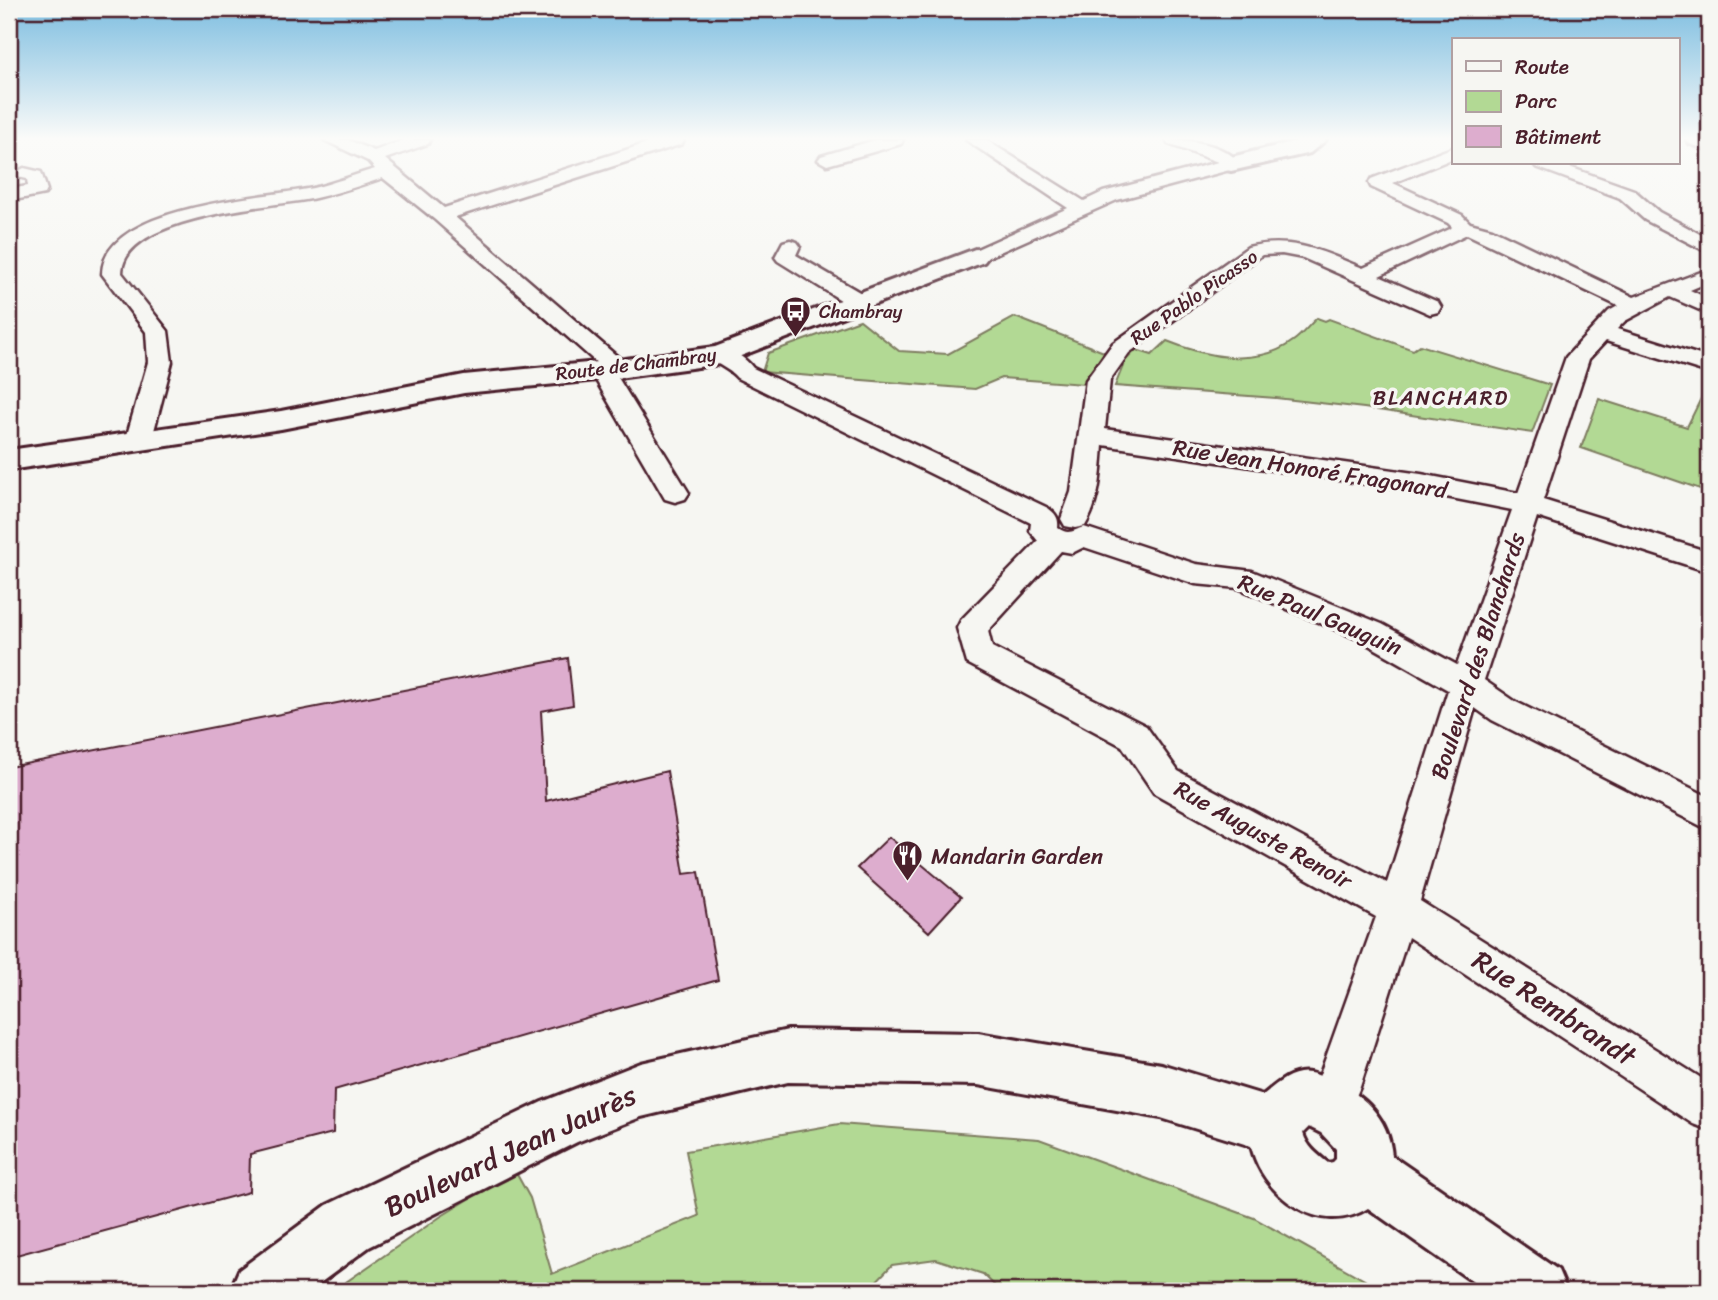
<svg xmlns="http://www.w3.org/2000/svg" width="1718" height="1300" viewBox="0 0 1718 1300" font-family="Sriracha,sans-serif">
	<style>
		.green { fill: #b2d994; stroke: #7e7c60; stroke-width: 2 }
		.building { fill: #ddadce; stroke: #4a1f2b; stroke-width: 2 }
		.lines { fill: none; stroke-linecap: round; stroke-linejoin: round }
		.minor-casing { stroke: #4a1f2b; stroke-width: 5 }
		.tertiary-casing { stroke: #4a1f2b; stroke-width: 6 }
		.secondary-casing { stroke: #4a1f2b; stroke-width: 6 }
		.minor { fill: #f6f6f2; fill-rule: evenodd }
		.tertiary { fill: #f6f6f2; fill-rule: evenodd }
		.secondary { fill: #f6f6f2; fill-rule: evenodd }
		.labels { text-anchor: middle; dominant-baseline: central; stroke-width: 7; stroke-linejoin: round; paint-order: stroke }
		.far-street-label { font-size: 19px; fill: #4a1f2b; stroke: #f6f6f2 }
		.far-poi-label { font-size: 19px; fill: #4a1f2b; stroke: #f6f6f2; text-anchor: start }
		.far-neighbourhood-label { font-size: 21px; letter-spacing: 2px; fill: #4a1f2b; stroke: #f6f6f2 }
		.street-label { font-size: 23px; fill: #4a1f2b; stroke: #f6f6f2 }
		.poi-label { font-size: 23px; fill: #4a1f2b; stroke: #f6f6f2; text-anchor: start }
		.near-street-label { font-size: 28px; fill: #4a1f2b; stroke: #f6f6f2 }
	</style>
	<rect width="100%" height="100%" fill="#f6f6f2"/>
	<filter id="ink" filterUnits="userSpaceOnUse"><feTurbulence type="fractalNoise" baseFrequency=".0143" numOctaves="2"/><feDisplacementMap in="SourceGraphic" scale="14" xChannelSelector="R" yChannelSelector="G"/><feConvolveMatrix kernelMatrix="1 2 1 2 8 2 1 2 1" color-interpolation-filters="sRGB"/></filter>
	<g filter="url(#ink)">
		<path class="green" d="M 1015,317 L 1104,352 L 1084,384 L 1001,378 L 975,389 L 762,372 L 768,353 L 860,320 L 899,351 L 948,354 Z
			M 1317,318 L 1325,321 L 1329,319 L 1413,350 L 1420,345 L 1550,385 L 1532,433 L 1364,408 L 1276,398 L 1115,386 L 1125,361 L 1136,350 L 1152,355 L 1167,341 C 1206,357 1257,368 1293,341 C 1302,335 1309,325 1317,318 Z
			M 1709,382 L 1709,492 L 1581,448 L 1599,399 L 1687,427 Z
			M 839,1124 L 1039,1139 L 1254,1218 L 1384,1291 L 1000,1291 L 983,1274 L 936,1259 L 892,1265 L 867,1291 L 333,1291 L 440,1217 L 515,1171 L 530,1198 L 552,1274 L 699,1216 L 686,1151 Z"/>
		<path class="building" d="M 568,658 L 573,705 L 541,711 L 546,801 L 667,771 L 684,874 L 699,872 L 718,980 L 334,1090 L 333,1133 L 250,1154 L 249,1192 L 9,1257 L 9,767 Z
			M 889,837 L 961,897 L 929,932 L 857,868 Z"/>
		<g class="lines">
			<defs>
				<path id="minor" d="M 324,140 L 348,140 L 374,151 L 404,140 L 430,140 L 428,144 L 385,159 L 444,208 L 657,140 L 684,140 L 682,144 L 455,217 L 626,364 L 630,369 L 626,374 L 617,376 L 689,493 L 685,499 L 675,502 L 665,499 L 590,370 L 598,364 L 434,219 L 383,178 C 359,186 335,194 311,199 C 268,207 123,216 122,273 L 168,331 L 172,362 L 151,442 L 147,448 L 138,450 L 129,448 L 125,442 L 148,362 L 146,332 L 102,274 C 103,205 262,198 313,188 C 334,183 354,175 375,169 L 368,161 Z
					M 875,140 L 903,140 L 901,144 L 827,165 L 818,160 L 821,156 Z
					M 966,140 L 986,140 L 1084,201 L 1103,192 L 1218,162 L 1168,144 L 1166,140 C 1189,140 1225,143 1240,164 L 1237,168 L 1117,200 L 975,263 L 968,261 L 965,257 L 968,253 L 1068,208 Z
					M 1454,147 L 1454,158 L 1393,183 L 1462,215 L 1470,223 L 1492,229 L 1634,297 L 1709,269 L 1709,282 L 1690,290 L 1709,299 L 1709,314 L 1670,297 L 1625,321 L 1617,329 L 1709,358 L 1709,373 L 1606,341 L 1589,359 L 1543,500 L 1709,552 L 1709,572 L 1537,517 L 1484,680 L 1516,702 L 1709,797 L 1709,830 L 1492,720 L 1475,708 L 1420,901 L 1709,1083 L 1709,1130 L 1693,1124 L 1408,937 L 1360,1087 L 1345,1121 L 1329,1127 L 1313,1121 L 1307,1105 L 1319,1077 L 1376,917 L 1154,793 L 1122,746 L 967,663 L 957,628 L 961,620 L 1038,541 L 1030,531 L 1031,523 L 737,378 C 729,368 715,365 708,355 L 712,350 C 728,346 744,356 753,368 L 1048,508 C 1056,514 1059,518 1058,528 C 1069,536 1073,530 1084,527 L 1196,564 L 1252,571 L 1382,624 L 1457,665 L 1512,510 L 1421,492 L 1103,445 C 1101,472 1100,501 1085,526 L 1075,528 L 1065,526 L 1061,519 L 1071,492 L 1086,380 L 1113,343 L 1248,247 C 1293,236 1322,252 1363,268 L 1450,229 L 1452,227 L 1448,223 L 1371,187 L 1369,183 L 1371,179 ZM 1467,234 L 1618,306 L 1609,311 L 1566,357 L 1518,493 L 1421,474 L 1105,429 L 1110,380 L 1129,353 L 1262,255 L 1282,254 L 1303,258 L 1430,314 L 1438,312 L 1441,307 L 1438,302 L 1379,276 ZM 1084,547 L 1195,584 L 1238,588 L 1360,640 L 1448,690 L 1387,883 L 1178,771 L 1146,726 L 992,647 L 988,631 L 1061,551 L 1072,553 Z
					M 1533,163 L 1558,163 L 1634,190 L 1659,212 L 1709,239 L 1709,253 L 1645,220 L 1620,198 L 1536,167 Z
					M 24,168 L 41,172 L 47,190 L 45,194 L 9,201 L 9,189 L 28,186 L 27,179 L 18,177 L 15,173 Z
					M 790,240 L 797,242 L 800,246 L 796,255 L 868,297 L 871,302 L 868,307 L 852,307 L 778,261 L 775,257 L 783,242 Z"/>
				<path id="tertiary" d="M 1300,140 L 1326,140 L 1310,153 L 1231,171 L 1223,169 L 1220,164 L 1223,159 Z
					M 1687,140 L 1709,140 L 1709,150 L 1690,144 Z
					M 975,249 L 984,252 L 988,257 L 984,262 L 720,364 L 618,378 L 464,393 L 281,429 L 9,470 L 9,450 L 281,411 L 464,375 L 618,360 L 715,347 Z"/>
				<path id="secondary" d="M 788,1030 L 978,1033 L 1161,1064 L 1263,1095 C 1274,1086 1286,1075 1300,1073 C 1308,1071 1318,1075 1326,1078 C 1361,1092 1389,1116 1392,1156 L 1558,1270 L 1567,1291 L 1486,1291 L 1368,1208 C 1320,1238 1263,1196 1251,1146 L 1161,1118 L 978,1085 L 788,1082 L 641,1117 L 577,1142 L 369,1247 L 309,1291 L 230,1291 L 239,1270 L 327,1205 L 542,1102 L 641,1063 ZM 1309,1127 L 1321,1133 L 1336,1149 L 1336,1159 L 1333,1162 L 1328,1163 C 1317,1154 1307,1147 1303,1133 Z"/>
			</defs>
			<use href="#minor" class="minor-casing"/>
			<use href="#tertiary" class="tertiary-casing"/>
			<use href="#secondary" class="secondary-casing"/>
			<use href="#minor" class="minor"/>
			<use href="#tertiary" class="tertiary"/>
			<use href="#secondary" class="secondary"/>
		</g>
	</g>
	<linearGradient id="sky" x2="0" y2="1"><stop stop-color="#7cbde0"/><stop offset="0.43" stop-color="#fbfbf9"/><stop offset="1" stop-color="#fbfbf9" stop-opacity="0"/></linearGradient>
	<rect width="1718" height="322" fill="url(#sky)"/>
	<defs>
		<symbol id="bus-pin" viewBox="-11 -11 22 30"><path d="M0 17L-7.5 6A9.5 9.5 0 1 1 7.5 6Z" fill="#4a1f2b" stroke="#f6f6f2"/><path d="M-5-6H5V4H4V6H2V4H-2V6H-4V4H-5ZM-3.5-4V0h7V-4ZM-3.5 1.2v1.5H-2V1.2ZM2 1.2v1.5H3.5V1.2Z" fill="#fff"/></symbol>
		<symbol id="restaurant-pin" viewBox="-11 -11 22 30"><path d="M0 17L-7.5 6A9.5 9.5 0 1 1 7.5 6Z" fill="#4a1f2b" stroke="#f6f6f2"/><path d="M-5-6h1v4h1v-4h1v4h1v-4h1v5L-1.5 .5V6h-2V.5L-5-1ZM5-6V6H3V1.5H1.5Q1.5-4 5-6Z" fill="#fff"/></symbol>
	</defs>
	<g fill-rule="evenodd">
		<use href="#bus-pin" x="778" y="294" width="35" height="47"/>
		<use href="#restaurant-pin" x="890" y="838" width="35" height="47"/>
	</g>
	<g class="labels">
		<g class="far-street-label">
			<text transform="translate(1194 297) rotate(-35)">Rue Pablo Picasso</text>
			<text transform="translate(636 364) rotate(-7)">Route de Chambray</text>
		</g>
		<g class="far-poi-label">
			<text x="819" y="311">Chambray</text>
		</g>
		<g class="far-neighbourhood-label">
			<text x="1441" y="398">BLANCHARD</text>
		</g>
		<g class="street-label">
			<text transform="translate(1310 469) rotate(9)">Rue Jean Honoré Fragonard</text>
			<text transform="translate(1320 615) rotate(23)">Rue Paul Gauguin</text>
			<text transform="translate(1478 656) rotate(-72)">Boulevard des Blanchards</text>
			<text transform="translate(1263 835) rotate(29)">Rue Auguste Renoir</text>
		</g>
		<g class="poi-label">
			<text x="931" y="856">Mandarin Garden</text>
		</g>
		<g class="near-street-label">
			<text transform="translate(1554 1008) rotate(33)">Rue Rembrandt</text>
			<text transform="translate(510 1151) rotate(-25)">Boulevard Jean Jaurès</text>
		</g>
	</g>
	<rect width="1718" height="1300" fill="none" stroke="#f6f6f2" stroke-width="35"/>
	<rect x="18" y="18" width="1683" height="1265" fill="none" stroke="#4a1f2b" stroke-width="2.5" filter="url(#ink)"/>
	<rect x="1452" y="38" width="228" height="126" fill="#f6f6f2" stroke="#b1a0a2" stroke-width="2"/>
	<rect x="1466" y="61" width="35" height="10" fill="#f6f6f2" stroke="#b1a0a2" stroke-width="2"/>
	<text x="1515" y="74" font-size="21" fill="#4a1f2b">Route</text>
	<rect x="1466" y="91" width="35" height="21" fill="#b2d994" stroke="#b1a0a2" stroke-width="2"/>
	<text x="1515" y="108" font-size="21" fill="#4a1f2b">Parc</text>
	<rect x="1466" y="126" width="35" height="21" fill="#ddadce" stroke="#b1a0a2" stroke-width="2"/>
	<text x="1515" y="144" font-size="21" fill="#4a1f2b">Bâtiment</text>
</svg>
